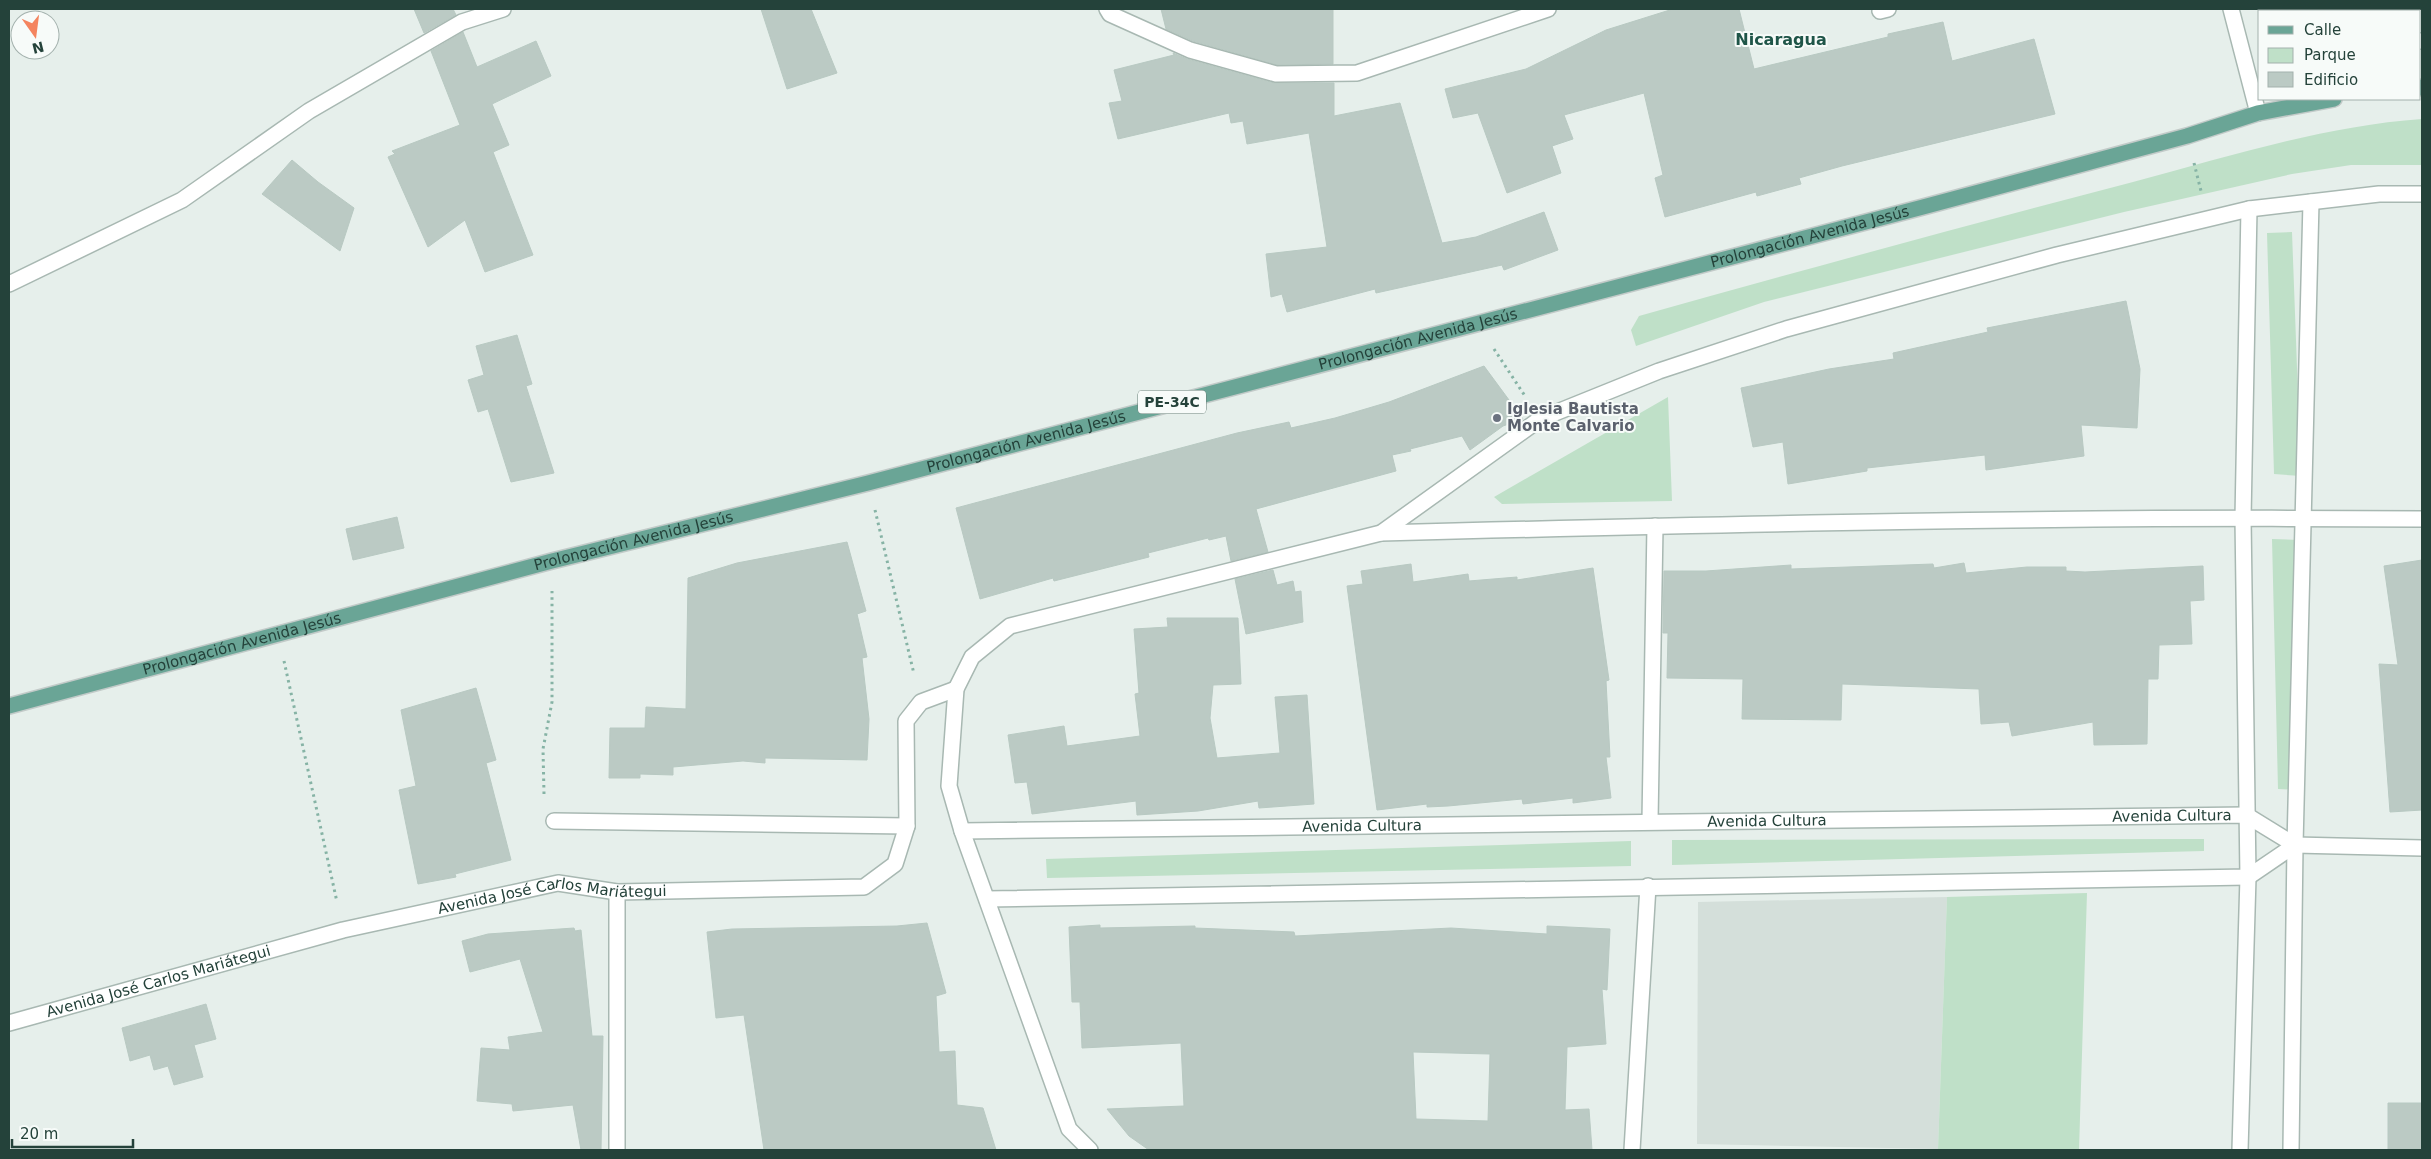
<svg xmlns="http://www.w3.org/2000/svg" width="2431" height="1159" viewBox="0 0 2431 1159" font-family="'DejaVu Sans',sans-serif">
	<style>
		.built { fill: #d4dfda }
		.green { fill: #bfe0c8 }
		.building { fill: #bbcac4; stroke: #b8c9c2; fill-rule: evenodd }
		.lines { fill: none; stroke-linecap: round; stroke-linejoin: round }
		.minor-casing { stroke: #a8b8b2; stroke-width: 18 }
		.major-casing { stroke: #c2cac8; stroke-width: 18 }
		.path { stroke: #86b3a5; stroke-width: 3; stroke-dasharray: 2.5 4; stroke-linecap: butt }
		.minor { stroke: #fff; stroke-width: 15 }
		.major { stroke: #6aa596; stroke-width: 15 }
		.worship-dot { fill: #6b7280; stroke: #f7fbf9; stroke-width: 2 }
		.labels { text-anchor: middle; dominant-baseline: central; stroke-width: 4; stroke-linejoin: round; paint-order: stroke }
		.shield { fill: #f7fbf9; stroke: #637a73; stroke-width: 1 }
		.shield-label { font-size: 14px; font-weight: bold; fill: #24423a }
		.street-label { font-size: 15px; fill: #24423a; stroke: #f7fbf9 }
		.worship-label { font-size: 15px; font-weight: bold; fill: #5b616d; stroke: #f7fbf9; text-anchor: start }
		.neighbourhood-label { font-size: 16px; font-weight: bold; fill: #1f5548; stroke: #f7fbf9 }
	</style>
	<rect width="100%" height="100%" fill="#e6efeb"/>
	<path class="built" d="M 1947,897 L 1938,1149 L 1697,1144 L 1698,902 Z"/>
	<path class="green" d="M 2422,119 L 2422,165 L 2351,165 L 2292,174 L 2124,212 L 1764,302 L 1636,346 L 1631,330 L 1639,316 C 1803,270 1968,225 2133,182 C 2228,157 2323,126 2422,119 Z
		M 2292,232 L 2301,476 L 2274,474 L 2267,233 Z
		M 1668,397 L 1672,501 L 1502,504 L 1494,497 Z
		M 2272,539 L 2300,540 L 2302,790 L 2278,789 Z
		M 2204,839 L 2204,851 L 1672,865 L 1672,840 Z
		M 1631,841 L 1631,866 L 1047,878 L 1046,859 Z
		M 2087,893 L 2079,1150 L 1938,1149 L 1947,897 Z"/>
	<path class="building" d="M 414,9 L 453,9 L 456,15 L 424,33 Z
		M 761,9 L 811,9 L 837,73 L 787,89 Z
		M 1161,9 L 1333,9 L 1333,64 L 1277,65 L 1193,41 L 1166,29 Z
		M 1673,9 L 1739,9 L 1754,69 L 1888,37 L 1888,34 L 1943,22 L 1952,61 L 2034,39 L 2055,114 L 1842,166 L 1799,178 L 1801,184 L 1757,196 L 1756,192 L 1665,217 L 1655,178 L 1663,175 L 1644,93 L 1564,115 L 1573,139 L 1552,146 L 1561,173 L 1507,193 L 1478,113 L 1453,118 L 1445,89 L 1526,69 L 1606,30 Z
		M 463,32 L 477,67 L 536,41 L 551,76 L 492,104 L 509,145 L 493,152 L 533,255 L 485,272 L 465,220 L 428,247 L 388,157 L 395,154 L 392,151 L 460,125 L 431,51 Z
		M 1173,53 L 1187,59 L 1274,83 L 1334,83 L 1334,116 L 1400,103 L 1442,243 L 1476,237 L 1544,212 L 1558,250 L 1504,270 L 1502,265 L 1376,293 L 1375,289 L 1287,312 L 1282,294 L 1271,297 L 1266,254 L 1327,247 L 1309,133 L 1247,144 L 1243,121 L 1231,123 L 1229,113 L 1118,139 L 1109,103 L 1122,101 L 1114,70 L 1174,55 Z
		M 292,160 L 318,182 L 354,208 L 340,251 L 262,194 Z
		M 2126,301 L 2140,369 L 2137,428 L 2081,425 L 2084,456 L 1986,470 L 1985,455 L 1867,468 L 1867,471 L 1788,484 L 1783,442 L 1753,447 L 1741,388 L 1829,369 L 1894,359 L 1893,353 L 1988,332 L 1987,328 Z
		M 517,335 L 532,384 L 526,386 L 554,473 L 511,482 L 488,409 L 478,412 L 468,380 L 484,375 L 476,346 Z
		M 1484,366 L 1523,419 L 1503,426 L 1470,450 L 1462,436 L 1410,449 L 1411,451 L 1392,455 L 1396,471 L 1256,509 L 1268,552 L 1231,561 L 1226,536 L 1209,540 L 1208,538 L 1148,553 L 1149,557 L 1054,581 L 1053,578 L 980,599 L 956,508 L 1237,433 L 1289,422 L 1291,428 L 1335,418 L 1389,402 Z
		M 397,517 L 404,548 L 353,560 L 346,529 Z
		M 847,542 L 866,611 L 857,614 L 867,657 L 862,658 L 869,719 L 867,760 L 765,758 L 765,763 L 743,761 L 673,767 L 673,775 L 640,774 L 640,778 L 609,778 L 610,728 L 645,728 L 646,707 L 686,709 L 688,578 L 737,563 Z
		M 2422,560 L 2422,810 L 2390,812 L 2379,664 L 2398,665 L 2384,566 Z
		M 1964,563 L 1966,573 L 2027,567 L 2066,567 L 2066,571 L 2085,572 L 2203,566 L 2204,600 L 2190,601 L 2192,644 L 2159,645 L 2158,679 L 2148,679 L 2147,744 L 2094,745 L 2093,722 L 2012,736 L 2009,722 L 1981,724 L 1979,689 L 1842,684 L 1841,720 L 1742,719 L 1743,679 L 1667,678 L 1668,633 L 1663,633 L 1664,571 L 1706,571 L 1791,565 L 1791,569 L 1933,564 L 1934,568 Z
		M 1411,564 L 1413,582 L 1468,574 L 1469,581 L 1517,577 L 1517,580 L 1593,568 L 1609,680 L 1606,681 L 1610,757 L 1606,757 L 1611,798 L 1573,803 L 1573,798 L 1523,804 L 1522,799 L 1448,806 L 1427,807 L 1427,804 L 1377,810 L 1347,586 L 1363,584 L 1361,571 Z
		M 1273,570 L 1277,585 L 1293,581 L 1295,592 L 1301,591 L 1303,622 L 1246,634 L 1235,579 Z
		M 1167,618 L 1238,618 L 1241,684 L 1213,685 L 1210,718 L 1217,758 L 1280,753 L 1275,697 L 1307,695 L 1314,804 L 1259,808 L 1258,801 L 1198,811 L 1137,815 L 1136,801 L 1032,814 L 1027,782 L 1015,783 L 1008,735 L 1064,726 L 1067,746 L 1140,736 L 1135,694 L 1139,693 L 1134,629 L 1168,627 Z
		M 476,688 L 496,760 L 486,763 L 511,860 L 455,874 L 456,877 L 418,884 L 399,790 L 416,786 L 401,710 Z
		M 927,923 L 946,993 L 936,996 L 939,1052 L 955,1051 L 957,1105 L 983,1108 L 996,1150 L 764,1150 L 744,1015 L 716,1018 L 707,932 L 732,929 L 897,926 Z
		M 1100,925 L 1100,928 L 1195,926 L 1195,928 L 1294,932 L 1295,936 L 1451,928 L 1547,934 L 1547,926 L 1610,929 L 1607,990 L 1602,989 L 1606,1044 L 1567,1047 L 1565,1110 L 1589,1109 L 1592,1150 L 1149,1150 L 1129,1136 L 1107,1109 L 1184,1106 L 1181,1043 L 1082,1048 L 1080,1002 L 1072,1002 L 1069,927 ZM 1413,1052 L 1490,1054 L 1488,1121 L 1416,1119 Z
		M 574,928 L 575,931 L 581,930 L 592,1036 L 603,1036 L 601,1150 L 581,1150 L 573,1105 L 513,1111 L 512,1104 L 477,1101 L 481,1048 L 510,1050 L 508,1037 L 543,1032 L 520,959 L 470,972 L 462,941 L 488,934 Z
		M 206,1004 L 216,1039 L 194,1045 L 203,1077 L 174,1085 L 168,1066 L 154,1070 L 150,1055 L 130,1061 L 122,1028 Z
		M 2388,1103 L 2422,1103 L 2422,1150 L 2388,1150 Z"/>
	<g class="lines">
		<defs>
			<g id="minor">
				<path d="M 1107,9 L 1110,14 L 1190,50 L 1276,74 L 1357,73 L 1548,9"/>
				<path d="M 2231,9 L 2258,113"/>
				<path d="M 1880,11 L 1888,9"/>
				<path d="M 2420,41 L 2422,41"/>
				<path d="M 9,284 L 182,200 L 309,111 L 462,22 L 503,9"/>
				<path d="M 1381,533 C 1728,524 2075,516 2422,519"/>
				<path d="M 554,821 L 907,826"/>
				<path d="M 1650,821 L 1655,526"/>
				<path id="s1" d="M 962,831 L 2246,815 L 2295,845"/>
				<path d="M 2295,845 L 2422,848"/>
				<path d="M 617,892 L 617,1150"/>
				<path d="M 987,899 L 2248,877 L 2295,845"/>
				<path id="s2" d="M 9,1023 L 343,930 L 558,883 L 617,892 L 864,887 L 895,864 L 907,826 L 906,721 L 921,702 L 956,689"/>
				<path d="M 1090,1150 L 1069,1129 L 962,831 L 949,786 L 956,689 L 972,657 L 1010,626 L 1381,533 L 1540,419 L 1659,371 L 1786,329 L 2057,255 L 2249,209 L 2379,194 L 2422,194"/>
				<path d="M 1632,1150 L 1648,886"/>
				<path d="M 2240,1150 L 2248,877 L 2243,518 L 2249,209"/>
				<path d="M 2291,1150 L 2295,845 L 2311,202"/>
			</g>
			<g id="major">
				<path d="M 2420,88 L 2422,87"/>
				<path id="s3" d="M 9,706 L 552,561 L 868,483 L 1923,207 L 2187,136 L 2258,113 L 2334,99"/>
			</g>
		</defs>
		<use href="#minor" class="minor-casing"/>
		<use href="#major" class="major-casing"/>
		<path class="path" d="M 2194,163 L 2201,191
			M 1494,349 L 1525,396
			M 875,510 L 914,674
			M 284,661 L 337,902
			M 544,794 L 543,749 L 552,702 L 552,591"/>
		<use href="#minor" class="minor"/>
		<use href="#major" class="major"/>
	</g>
	<circle class="worship-dot" cx="1497" cy="418" r="5"/>
	<g class="labels">
		<rect class="shield" x="1138" y="390.5" width="68" height="23" rx="4"/>
		<g class="shield-label">
			<text x="1172" y="402">PE-34C</text>
		</g>
		<g class="street-label">
			<text stroke="none"><textPath href="#s3" startOffset="1861">Prolongación Avenida Jesús</textPath></text>
			<text stroke="none"><textPath href="#s3" startOffset="1456">Prolongación Avenida Jesús</textPath></text>
			<text stroke="none"><textPath href="#s3" startOffset="1051">Prolongación Avenida Jesús</textPath></text>
			<text stroke="none"><textPath href="#s3" startOffset="646">Prolongación Avenida Jesús</textPath></text>
			<text stroke="none"><textPath href="#s3" startOffset="241">Prolongación Avenida Jesús</textPath></text>
			<text stroke="none"><textPath href="#s1" startOffset="1210">Avenida Cultura</textPath></text>
			<text stroke="none"><textPath href="#s1" startOffset="805">Avenida Cultura</textPath></text>
			<text stroke="none"><textPath href="#s1" startOffset="400">Avenida Cultura</textPath></text>
			<text stroke="none"><textPath href="#s2" startOffset="560">Avenida José Carlos Mariátegui</textPath></text>
			<text stroke="none"><textPath href="#s2" startOffset="155">Avenida José Carlos Mariátegui</textPath></text>
		</g>
		<g class="worship-label">
			<text x="1507" y="409">Iglesia Bautista<tspan x="1507" dy="17">Monte Calvario</tspan></text>
		</g>
		<g class="neighbourhood-label">
			<text x="1781" y="39">Nicaragua</text>
		</g>
	</g>
	<rect width="2431" height="1159" fill="none" stroke="#24423a" stroke-width="20"/>
	<rect x="2258" y="10" width="162" height="90" fill="#f7fbf9" stroke="#a3b1ad"/>
	<rect x="2268" y="26" width="25" height="8" fill="#6aa596" stroke="#a3b1ad"/>
	<text x="2304" y="35" font-size="15" fill="#24423a">Calle</text>
	<rect x="2268" y="48" width="25" height="15" fill="#bfe0c8" stroke="#a3b1ad"/>
	<text x="2304" y="60" font-size="15" fill="#24423a">Parque</text>
	<rect x="2268" y="72" width="25" height="15" fill="#bbcac4" stroke="#a3b1ad"/>
	<text x="2304" y="85" font-size="15" fill="#24423a">Edificio</text>
	<g transform="translate(35 35) rotate(166)"><circle r="24" fill="#f7fbf9" stroke="#a3b1ad"/>
	<path d="M0-4L9 19L0 12L-9 19Z" fill="#f4845f"/>
	<text y="-8" font-size="14" font-weight="bold" text-anchor="middle" fill="#24423a">N</text>
	</g>
	<path d="M12 1139v8h121v-8" fill="none" stroke="#24423a" stroke-width="2.5"/>
	<text x="20" y="1139" font-size="15" fill="#24423a" stroke="#f7fbf9" stroke-width="4" paint-order="stroke">20 m</text>
</svg>
